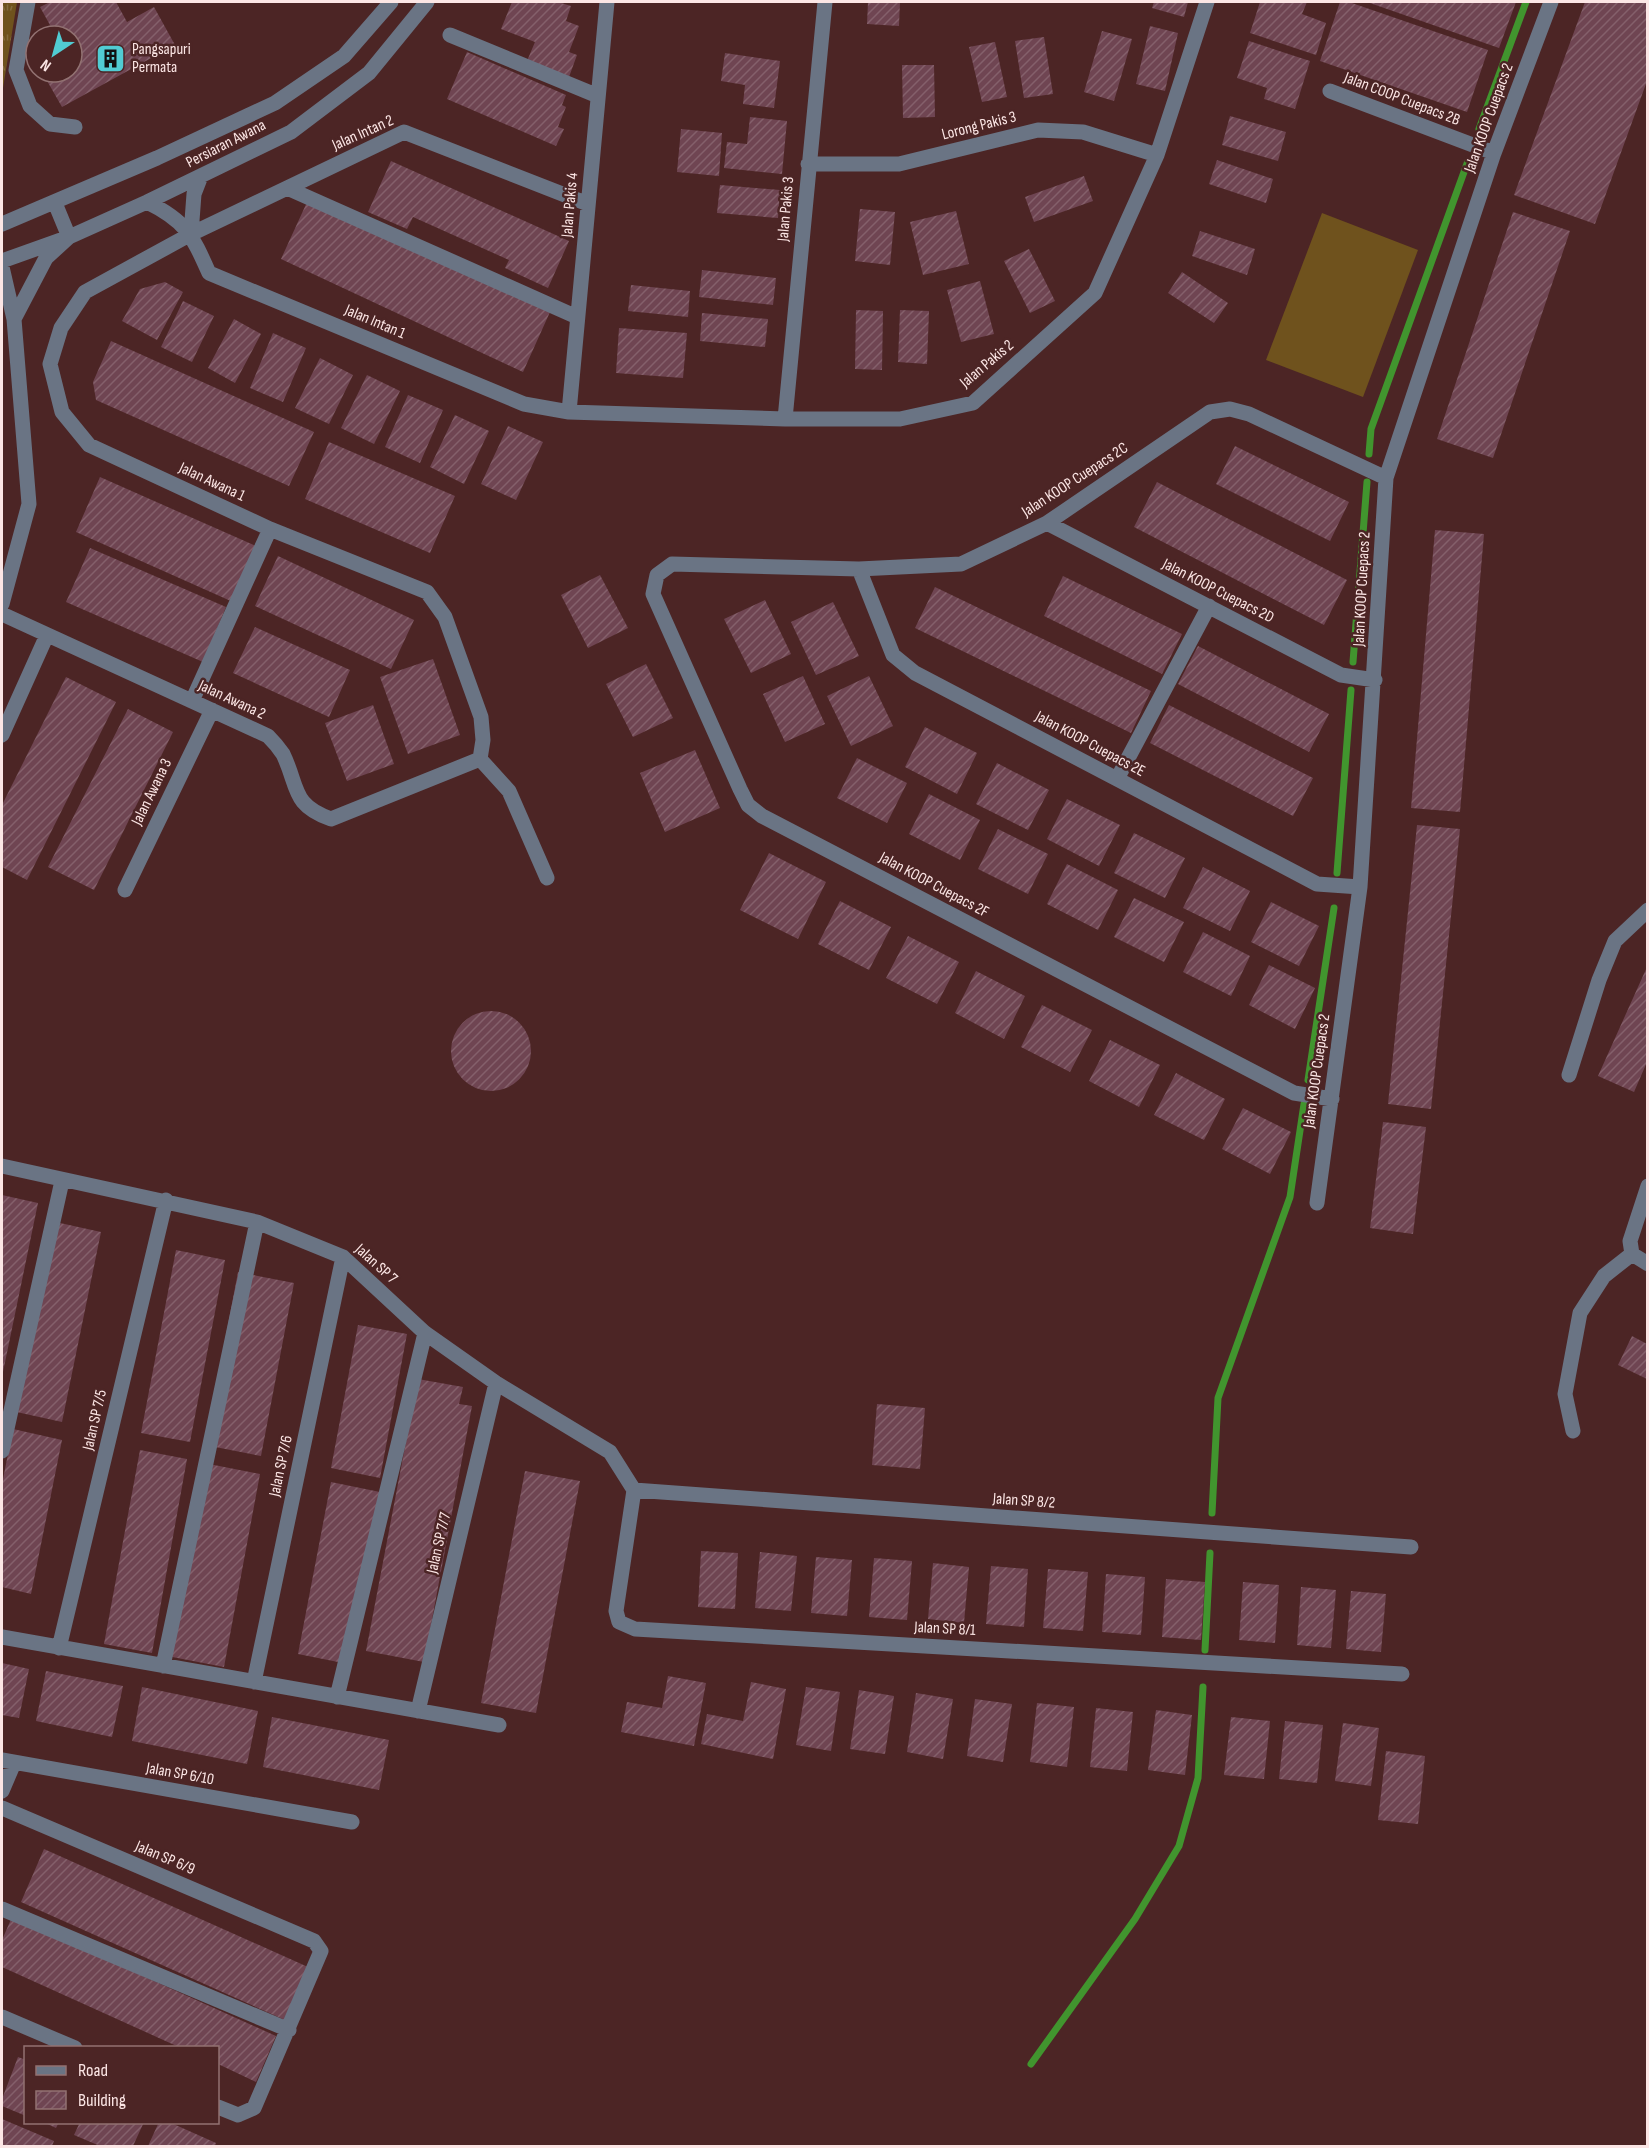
<svg xmlns="http://www.w3.org/2000/svg" width="1649" height="2148" viewBox="0 0 1649 2148" font-family="'Sofia Sans Condensed',sans-serif">
	<style>
		.grass { fill: url(#grass-tufts) }
		.garden { fill: #6f521d }
		.lines { fill: none; stroke-linecap: round; stroke-linejoin: round }
		.stream { stroke: #41952e; stroke-width: 7 }
		.building { fill: url(#building-hatch) }
		.minor { stroke: #6a7484; stroke-width: 15 }
		.labels { text-anchor: middle; dominant-baseline: central; stroke-width: 5; stroke-linejoin: round; paint-order: stroke }
		.poi-label { font-size: 16px; fill: #fce6e5; stroke: #4c2525; text-anchor: start }
		.street-label { font-size: 16px; fill: #fce6e5; stroke: #4c2525 }
	</style>
	<defs>
		<pattern id="grass-tufts" width="24" height="20" patternUnits="userSpaceOnUse" patternTransform="scale(1.5)"><rect width="24" height="20" fill="#6f521d"/><path d="M3 7l-1-3M5 7V3M7 7l1-3M15 17l-1-3M17 17v-4M19 17l1-3" fill="none" stroke="#846b3e"/></pattern>
		<pattern id="building-hatch" width="6" height="6" patternUnits="userSpaceOnUse" patternTransform="scale(1.5)"><rect width="6" height="6" fill="#6f4552"/><path d="M-1 1l2-2M0 6l6-6M5 7l2-2" fill="none" stroke="#84606b"/></pattern>
	</defs>
	<rect width="100%" height="100%" fill="#4c2525"/>
	<path class="grass" d="M 2,2 L 17,2 L 2,94 Z"/>
	<path class="garden" d="M 1322,213 L 1418,250 L 1363,397 L 1266,360 Z"/>
	<g class="lines">
		<path class="stream" d="M 1479,129 L 1526,2
			M 1369,454 L 1371,429 L 1468,161
			M 1353,662 L 1367,482
			M 1337,873 L 1351,690
			M 1308,1080 L 1334,908
			M 1212,1513 L 1218,1398 L 1290,1197 L 1304,1104
			M 1205,1650 L 1210,1553
			M 1031,2064 L 1135,1919 L 1179,1846 L 1198,1778 L 1203,1687"/>
	</g>
	<path class="building" d="M 50,2 L 116,2 L 127,22 L 154,7 L 175,45 L 62,107 L 42,72 L 72,72 L 72,36 L 56,36 L 40,7 Z
		M 512,2 L 558,2 L 571,6 L 566,21 L 579,26 L 569,52 L 577,55 L 569,77 L 527,61 L 535,42 L 501,29 Z
		M 868,2 L 900,2 L 899,26 L 867,24 Z
		M 1154,2 L 1188,2 L 1184,17 L 1152,8 Z
		M 1260,2 L 1307,2 L 1302,14 L 1326,23 L 1316,55 L 1250,33 Z
		M 1340,2 L 1349,2 L 1488,50 L 1467,112 L 1320,61 Z
		M 1367,2 L 1516,2 L 1499,48 Z
		M 1585,2 L 1647,2 L 1647,81 L 1595,224 L 1514,195 Z
		M 1150,26 L 1178,33 L 1165,91 L 1136,84 Z
		M 1102,31 L 1132,39 L 1114,101 L 1084,92 Z
		M 1044,37 L 1053,94 L 1024,98 L 1015,41 Z
		M 1249,41 L 1310,61 L 1295,109 L 1264,99 L 1267,88 L 1237,78 Z
		M 995,42 L 1007,97 L 982,102 L 969,47 Z
		M 467,52 L 566,95 L 562,105 L 566,107 L 558,127 L 564,129 L 556,146 L 447,99 Z
		M 725,53 L 780,61 L 774,108 L 743,104 L 745,85 L 721,81 Z
		M 902,65 L 934,65 L 935,117 L 903,118 Z
		M 1230,116 L 1286,132 L 1278,161 L 1222,145 Z
		M 750,117 L 787,121 L 782,174 L 724,168 L 727,142 L 747,144 Z
		M 681,129 L 722,133 L 719,176 L 677,172 Z
		M 1217,160 L 1273,179 L 1266,203 L 1209,184 Z
		M 391,161 L 569,241 L 548,288 L 505,268 L 509,260 L 413,217 L 407,229 L 368,212 Z
		M 1084,176 L 1093,201 L 1034,222 L 1025,197 Z
		M 720,185 L 780,190 L 778,218 L 717,213 Z
		M 308,200 L 550,312 L 523,372 L 281,259 Z
		M 860,209 L 895,212 L 890,265 L 855,261 Z
		M 956,211 L 969,264 L 923,275 L 910,222 Z
		M 1513,212 L 1570,231 L 1493,458 L 1437,439 Z
		M 1200,231 L 1255,249 L 1247,275 L 1192,256 Z
		M 1029,249 L 1055,301 L 1030,313 L 1004,261 Z
		M 702,270 L 776,278 L 773,305 L 699,297 Z
		M 1182,272 L 1228,303 L 1214,323 L 1168,293 Z
		M 980,281 L 994,334 L 961,342 L 947,290 Z
		M 165,282 L 183,292 L 157,340 L 122,321 L 140,289 Z
		M 631,285 L 690,291 L 688,317 L 628,311 Z
		M 183,301 L 214,316 L 192,362 L 161,347 Z
		M 856,310 L 883,311 L 882,370 L 855,369 Z
		M 900,310 L 929,311 L 927,364 L 898,362 Z
		M 702,313 L 768,319 L 765,347 L 700,341 Z
		M 234,319 L 261,334 L 235,383 L 208,368 Z
		M 619,328 L 687,333 L 683,378 L 616,373 Z
		M 273,333 L 306,348 L 283,402 L 250,388 Z
		M 111,341 L 314,432 L 289,486 L 96,400 L 93,382 Z
		M 320,358 L 353,375 L 329,424 L 295,408 Z
		M 367,375 L 400,391 L 374,444 L 341,428 Z
		M 408,395 L 443,410 L 420,463 L 385,447 Z
		M 455,415 L 489,431 L 464,484 L 430,467 Z
		M 508,426 L 543,442 L 516,500 L 481,484 Z
		M 329,442 L 455,496 L 430,553 L 305,499 Z
		M 1235,446 L 1349,502 L 1330,541 L 1216,484 Z
		M 100,477 L 258,547 L 233,602 L 76,532 Z
		M 1157,482 L 1347,580 L 1324,625 L 1134,527 Z
		M 1435,530 L 1484,534 L 1460,812 L 1411,808 Z
		M 90,548 L 226,607 L 203,662 L 66,602 Z
		M 278,556 L 414,620 L 391,669 L 255,606 Z
		M 600,575 L 628,628 L 588,648 L 561,595 Z
		M 1063,576 L 1182,634 L 1162,674 L 1044,616 Z
		M 935,587 L 1151,691 L 1131,733 L 915,628 Z
		M 765,600 L 791,654 L 751,673 L 724,619 Z
		M 833,602 L 859,656 L 816,675 L 791,622 Z
		M 255,627 L 350,670 L 329,717 L 233,673 Z
		M 1198,646 L 1329,714 L 1309,752 L 1178,684 Z
		M 433,659 L 460,735 L 408,754 L 380,677 Z
		M 646,664 L 673,718 L 633,737 L 606,684 Z
		M 803,676 L 825,724 L 785,742 L 763,694 Z
		M 869,676 L 893,726 L 851,746 L 827,696 Z
		M 66,677 L 116,702 L 27,880 L 2,867 L 2,805 Z
		M 373,705 L 394,764 L 347,781 L 325,723 Z
		M 1169,705 L 1313,778 L 1293,816 L 1150,743 Z
		M 128,709 L 173,732 L 94,890 L 48,867 Z
		M 925,727 L 977,753 L 957,794 L 905,767 Z
		M 695,750 L 720,808 L 665,832 L 640,773 Z
		M 857,758 L 907,783 L 887,823 L 837,798 Z
		M 997,763 L 1049,790 L 1028,830 L 976,804 Z
		M 929,794 L 980,820 L 960,860 L 909,834 Z
		M 1067,799 L 1120,825 L 1099,866 L 1047,839 Z
		M 1417,825 L 1460,829 L 1431,1109 L 1388,1104 Z
		M 998,829 L 1048,854 L 1028,894 L 978,869 Z
		M 1134,833 L 1185,858 L 1165,898 L 1114,873 Z
		M 769,853 L 826,882 L 798,939 L 740,910 Z
		M 1067,864 L 1118,890 L 1098,930 L 1047,904 Z
		M 1203,867 L 1250,891 L 1230,931 L 1183,908 Z
		M 1134,898 L 1184,922 L 1164,962 L 1114,937 Z
		M 840,901 L 891,927 L 869,970 L 818,944 Z
		M 1271,902 L 1319,926 L 1299,966 L 1251,942 Z
		M 1203,932 L 1250,956 L 1231,996 L 1183,972 Z
		M 908,936 L 959,962 L 937,1004 L 886,978 Z
		M 1269,965 L 1315,988 L 1295,1029 L 1249,1005 Z
		M 1647,967 L 1647,1062 L 1634,1092 L 1598,1076 Z
		M 976,971 L 1025,996 L 1004,1039 L 955,1013 Z
		M 1042,1005 L 1092,1030 L 1070,1072 L 1021,1047 Z
		M451 1051a40 40 0 1 1 80 0a40 40 0 1 1-80 0Z
		M 1110,1040 L 1160,1065 L 1139,1107 L 1089,1081 Z
		M 1176,1073 L 1225,1099 L 1204,1140 L 1154,1115 Z
		M 1243,1108 L 1291,1132 L 1270,1174 L 1222,1149 Z
		M 1383,1122 L 1426,1127 L 1413,1234 L 1370,1228 Z
		M 2,1195 L 38,1203 L 3,1372 L 2,1371 Z
		M 51,1221 L 101,1232 L 62,1422 L 12,1411 Z
		M 176,1250 L 225,1260 L 190,1442 L 141,1433 Z
		M 238,1272 L 294,1283 L 261,1456 L 205,1445 Z
		M 358,1325 L 407,1334 L 380,1478 L 331,1468 Z
		M 1632,1336 L 1647,1344 L 1647,1379 L 1618,1365 Z
		M 418,1379 L 463,1387 L 459,1404 L 472,1406 L 424,1662 L 366,1651 Z
		M 877,1404 L 925,1408 L 920,1469 L 872,1465 Z
		M 13,1429 L 62,1440 L 31,1594 L 2,1587 L 2,1484 Z
		M 140,1450 L 187,1459 L 152,1653 L 104,1644 Z
		M 204,1463 L 260,1474 L 224,1667 L 167,1656 Z
		M 525,1471 L 580,1481 L 536,1713 L 481,1703 Z
		M 331,1482 L 380,1492 L 348,1664 L 298,1654 Z
		M 701,1551 L 738,1553 L 735,1609 L 698,1607 Z
		M 760,1552 L 797,1556 L 791,1611 L 755,1608 Z
		M 816,1557 L 852,1560 L 847,1616 L 811,1613 Z
		M 874,1558 L 912,1561 L 907,1620 L 869,1617 Z
		M 933,1563 L 969,1567 L 964,1623 L 928,1619 Z
		M 991,1566 L 1028,1569 L 1024,1627 L 986,1624 Z
		M 1048,1569 L 1088,1572 L 1083,1631 L 1043,1628 Z
		M 1106,1574 L 1145,1577 L 1141,1635 L 1102,1632 Z
		M 1166,1579 L 1205,1582 L 1201,1640 L 1162,1637 Z
		M 1243,1582 L 1279,1585 L 1275,1643 L 1239,1640 Z
		M 1301,1587 L 1336,1590 L 1331,1648 L 1297,1645 Z
		M 1351,1591 L 1386,1594 L 1381,1652 L 1346,1649 Z
		M 2,1663 L 29,1669 L 19,1718 L 2,1715 Z
		M 46,1671 L 123,1686 L 112,1737 L 36,1721 Z
		M 668,1676 L 706,1683 L 694,1746 L 621,1732 L 627,1702 L 662,1708 Z
		M 751,1682 L 786,1689 L 773,1759 L 701,1744 L 707,1714 L 743,1721 Z
		M 142,1687 L 258,1711 L 247,1764 L 132,1741 Z
		M 806,1687 L 840,1692 L 831,1751 L 796,1745 Z
		M 859,1690 L 894,1696 L 885,1754 L 850,1749 Z
		M 916,1693 L 953,1699 L 943,1759 L 907,1752 Z
		M 975,1699 L 1012,1704 L 1003,1762 L 967,1756 Z
		M 1037,1703 L 1074,1707 L 1067,1767 L 1030,1762 Z
		M 1096,1708 L 1133,1712 L 1127,1771 L 1090,1767 Z
		M 1156,1710 L 1192,1715 L 1185,1775 L 1148,1770 Z
		M 272,1717 L 389,1740 L 379,1790 L 263,1767 Z
		M 1231,1717 L 1270,1721 L 1264,1779 L 1224,1775 Z
		M 1285,1721 L 1323,1725 L 1317,1783 L 1279,1779 Z
		M 1343,1723 L 1379,1728 L 1371,1786 L 1335,1781 Z
		M 1386,1751 L 1425,1756 L 1418,1824 L 1378,1820 Z
		M 44,1849 L 308,1967 L 285,2020 L 21,1902 Z
		M 12,1917 L 276,2036 L 256,2082 L 218,2064 L 218,2048 L 181,2048 L 2,1967 L 2,1940 Z
		M 18,2057 L 26,2060 L 26,2116 L 2,2106 L 2,2099 Z
		M 2,2119 L 54,2141 L 52,2146 L 2,2146 Z
		M 43,2122 L 59,2122 L 56,2128 Z
		M 80,2122 L 144,2122 L 133,2146 L 100,2146 L 74,2135 Z
		M 159,2122 L 169,2122 L 216,2143 L 215,2146 L 148,2146 Z"/>
	<g class="lines">
		<path class="minor" d="M 28,2 L 16,70 L 30,106 L 50,124 L 75,127
			M 450,35 L 598,96
			M 1330,91 L 1494,153
			M 808,164 L 899,164 L 1038,130 L 1083,132 L 1157,155
			M 287,188 L 577,317
			M 147,202 C 186,221 192,235 209,273 L 524,404 L 569,412 L 785,419 L 900,419 L 973,403 L 1095,293 L 1157,155 L 1207,2
			M 2,224 L 157,158 L 275,103 L 344,56 L 391,2
			M 191,234 L 194,194 L 201,176
			M 2,261 L 69,237 L 147,202 L 291,132 L 369,73 L 427,2
			M 2,267 L 14,319 L 29,504 L 2,604
			M 14,319 L 46,258 L 69,237 L 55,203
			M 569,412 L 607,2
			M 785,419 L 825,2
			M 1047,523 L 1341,675 L 1375,680
			M 859,569 L 893,655 L 915,673 L 1317,884 L 1360,887
			M 2,614 L 268,736 C 273,741 279,748 283,754 C 299,787 291,805 331,819 L 480,759
			M 192,701 L 270,529
			M 2,735 L 47,635
			M 480,759 L 483,740 L 481,717 L 445,617 L 427,592 L 270,529 L 89,445 L 62,412 L 50,364 L 61,328 L 85,292 L 191,234 L 404,132 L 588,204
			M 480,759 L 509,791 L 547,878
			M 1117,779 L 1209,606
			M 125,890 L 212,710
			M 1569,1075 L 1599,980 L 1615,941 L 1648,910
			M 1332,1099 L 1294,1093 L 762,816 L 748,805 L 740,789 L 653,594 L 657,575 L 672,564 L 859,569 L 961,564 L 1047,523 L 1210,412 L 1230,409 L 1249,414 L 1386,478
			M 2,1166 L 257,1222 L 343,1257 L 425,1333 L 496,1383 L 610,1452 L 634,1490
			M 1648,1186 L 1630,1241 L 1632,1254 L 1648,1264
			M 1317,1203 L 1360,887 L 1386,478 L 1494,153 L 1551,2
			M 1573,1431 L 1565,1394 L 1580,1313 L 1604,1276 L 1632,1254
			M 2,1451 L 62,1181
			M 634,1490 L 616,1611 L 619,1622 L 635,1629 L 1402,1674
			M 634,1490 L 1411,1547
			M 2,1637 L 499,1725
			M 59,1648 L 166,1200
			M 163,1666 L 257,1222
			M 254,1682 L 343,1257
			M 337,1697 L 425,1333
			M 418,1711 L 496,1383
			M 2,1760 L 352,1822
			M 2,1791 L 14,1763
			M 2,1808 L 314,1941 L 321,1951 L 254,2108 L 238,2115 L 218,2107
			M 2,1909 L 289,2030
			M 2,2017 L 75,2048"/>
	</g>
	<defs>
		<symbol id="building-square" viewBox="-11 -11 22 22"><rect x="-9" y="-9" width="18" height="18" rx="4" fill="#51ccd3" stroke="#4c2525"/><path d="M-4-6H4V6H1V3H-1V6H-4ZM-2.5-4.3h1.7v1.8h-1.7ZM.8-4.3h1.7v1.8H.8ZM-2.5-1h1.7V.8h-1.7ZM.8-1h1.7V.8H.8Z" fill="#111"/></symbol>
	</defs>
	<g fill-rule="evenodd">
		<use href="#building-square" x="94" y="42" width="33" height="33"/>
	</g>
	<g class="labels">
		<g class="poi-label">
			<text x="132" y="49">Pangsapuri<tspan x="132" dy="18">Permata</tspan></text>
		</g>
		<g class="street-label">
			<text transform="translate(1402 99) rotate(21)">Jalan COOP Cuepacs 2B</text>
			<text transform="translate(1489 118) rotate(-70)">Jalan KOOP Cuepacs 2</text>
			<text transform="translate(979 126) rotate(-14)">Lorong Pakis 3</text>
			<text transform="translate(363 133) rotate(-24)">Jalan Intan 2</text>
			<text transform="translate(226 144) rotate(-27)">Persiaran Awana</text>
			<text transform="translate(570 205) rotate(-85)">Jalan Pakis 4</text>
			<text transform="translate(786 209) rotate(-85)">Jalan Pakis 3</text>
			<text transform="translate(375 322) rotate(23)">Jalan Intan 1</text>
			<text transform="translate(987 364) rotate(-40)">Jalan Pakis 2</text>
			<text transform="translate(1075 480) rotate(-33)">Jalan KOOP Cuepacs 2C</text>
			<text transform="translate(212 482) rotate(25)">Jalan Awana 1</text>
			<text transform="translate(1362 589) rotate(-87)">Jalan KOOP Cuepacs 2</text>
			<text transform="translate(1218 591) rotate(27)">Jalan KOOP Cuepacs 2D</text>
			<text transform="translate(232 700) rotate(25)">Jalan Awana 2</text>
			<text transform="translate(1090 744) rotate(28)">Jalan KOOP Cuepacs 2E</text>
			<text transform="translate(152 792) rotate(-64)">Jalan Awana 3</text>
			<text transform="translate(934 885) rotate(28)">Jalan KOOP Cuepacs 2F</text>
			<text transform="translate(1317 1071) rotate(-82)">Jalan KOOP Cuepacs 2</text>
			<text transform="translate(376 1264) rotate(42)">Jalan SP 7</text>
			<text transform="translate(95 1420) rotate(-77)">Jalan SP 7/5</text>
			<text transform="translate(281 1466) rotate(-78)">Jalan SP 7/6</text>
			<text transform="translate(1024 1501) rotate(4)">Jalan SP 8/2</text>
			<text transform="translate(439 1543) rotate(-77)">Jalan SP 7/7</text>
			<text transform="translate(945 1629) rotate(3)">Jalan SP 8/1</text>
			<text transform="translate(180 1774) rotate(10)">Jalan SP 6/10</text>
			<text transform="translate(165 1858) rotate(23)">Jalan SP 6/9</text>
		</g>
	</g>
	<rect width="1649" height="2148" fill="none" stroke="#fce6e5" stroke-width="6"/>
	<rect x="24" y="2046" width="195" height="78" fill="#4c2525" stroke="#927272" stroke-width="1.5"/>
	<rect x="36" y="2066" width="30" height="9" fill="#6a7484" stroke="#927272" stroke-width="1.5"/>
	<text x="78" y="2076" font-size="18" fill="#fce6e5">Road</text>
	<rect x="36" y="2091" width="30" height="18" fill="url(#building-hatch)" stroke="#927272" stroke-width="1.5"/>
	<text x="78" y="2106" font-size="18" fill="#fce6e5">Building</text>
	<g transform="translate(54 54) rotate(216)"><circle r="28" fill="#4c2525" stroke="#927272" stroke-width="1.5"/>
	<path d="M0-4.5L10 22L0 15L-10 22Z" fill="#51ccd3"/>
	<text y="-9" font-size="16" font-weight="bold" text-anchor="middle" fill="#fce6e5">N</text>
	</g>
</svg>
